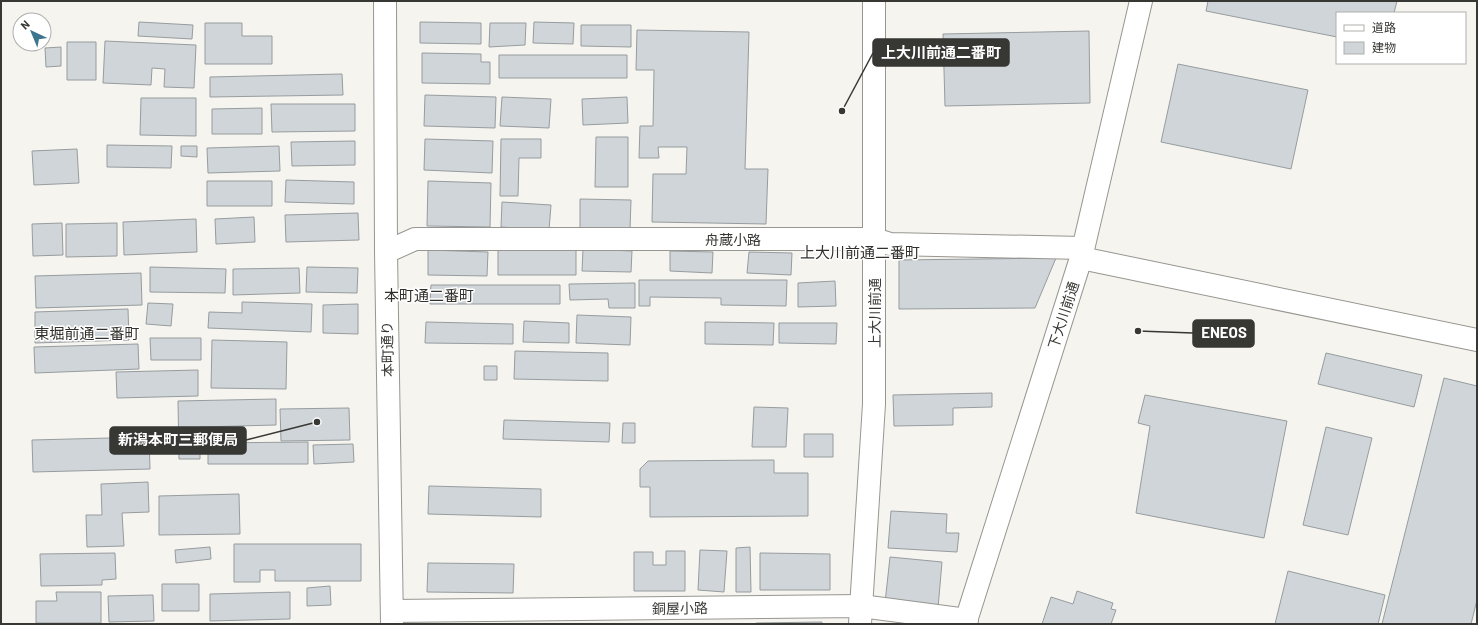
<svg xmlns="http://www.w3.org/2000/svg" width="1478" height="625" viewBox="0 0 1478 625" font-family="Barlow,'Noto Sans JP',sans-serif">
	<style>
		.building { fill: #cfd5d8; stroke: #969c9f }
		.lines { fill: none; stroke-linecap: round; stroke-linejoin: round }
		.minor-casing { stroke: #979690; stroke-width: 24 }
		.tertiary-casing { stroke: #979690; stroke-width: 24 }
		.minor { stroke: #fff; stroke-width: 22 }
		.tertiary { stroke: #fff; stroke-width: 22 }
		.labels { text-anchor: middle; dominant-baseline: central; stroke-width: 3; stroke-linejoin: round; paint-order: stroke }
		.street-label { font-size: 14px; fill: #373734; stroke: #fff }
		.neighbourhood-label { font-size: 15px; fill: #31302c; stroke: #fff }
		.leader { fill: none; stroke: #373734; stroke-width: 1.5 }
		.callout-dot { fill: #373734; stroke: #fff; stroke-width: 1.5 }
		.callout { fill: #373734; stroke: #373734; stroke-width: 1.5 }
		.callout-label { font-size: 15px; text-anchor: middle; font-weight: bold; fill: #fff }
	</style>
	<rect width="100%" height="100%" fill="#f6f4ee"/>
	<path class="building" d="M 1208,1 L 1397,1 L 1394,13 L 1337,13 L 1337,37 L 1206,11 Z
		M 139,22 L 193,25 L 192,39 L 138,36 Z
		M 420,22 L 481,23 L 481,44 L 420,43 Z
		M 534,22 L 574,23 L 573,44 L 533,43 Z
		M 205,23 L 242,23 L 242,36 L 272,36 L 272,64 L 205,64 Z
		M 490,23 L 526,23 L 525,45 L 489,47 Z
		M 581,25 L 631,25 L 631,47 L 581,46 Z
		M 637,30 L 749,32 L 745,169 L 768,169 L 766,224 L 652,222 L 653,174 L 686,174 L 687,147 L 658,147 L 659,158 L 639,158 L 640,126 L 653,126 L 654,70 L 636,70 Z
		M 1089,31 L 1090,103 L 945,106 L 943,34 Z
		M 105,41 L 196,45 L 194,88 L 164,87 L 165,69 L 152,68 L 151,85 L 103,83 Z
		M 67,42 L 96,42 L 96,80 L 67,80 Z
		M 61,47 L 61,66 L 46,67 L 45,48 Z
		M 422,53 L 481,54 L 481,62 L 490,62 L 490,84 L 422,83 Z
		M 499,55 L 627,55 L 627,78 L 499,78 Z
		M 1178,64 L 1308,90 L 1291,169 L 1161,142 Z
		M 342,74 L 343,95 L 210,97 L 210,77 Z
		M 425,95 L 496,97 L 495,128 L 424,126 Z
		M 502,97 L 551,99 L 549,128 L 500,126 Z
		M 627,97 L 628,123 L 583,125 L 582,99 Z
		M 141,98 L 196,98 L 196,136 L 140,135 Z
		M 271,104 L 355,104 L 355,131 L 272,132 Z
		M 262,108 L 262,134 L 212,134 L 212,109 Z
		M 596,137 L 628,137 L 628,187 L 595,187 Z
		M 425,139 L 493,141 L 492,173 L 424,170 Z
		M 501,139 L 541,139 L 541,158 L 519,158 L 518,196 L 500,196 Z
		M 355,141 L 355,165 L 292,166 L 291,142 Z
		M 107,145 L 172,146 L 171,168 L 107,167 Z
		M 181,146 L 197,146 L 197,157 L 181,156 Z
		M 279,146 L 280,171 L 208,173 L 207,148 Z
		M 77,149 L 79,183 L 34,185 L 32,151 Z
		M 286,180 L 354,182 L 354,204 L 285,202 Z
		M 207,181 L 272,181 L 272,206 L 207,206 Z
		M 428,181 L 491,183 L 490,227 L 427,226 Z
		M 580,199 L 631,200 L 630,230 L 580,229 Z
		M 502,202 L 551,205 L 549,230 L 501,227 Z
		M 358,213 L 359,240 L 286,242 L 285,215 Z
		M 254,217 L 255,242 L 216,244 L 215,219 Z
		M 196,219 L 197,252 L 124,255 L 123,222 Z
		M 62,223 L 63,255 L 33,256 L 32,224 Z
		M 117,223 L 117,256 L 66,257 L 66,224 Z
		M 498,249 L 576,249 L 576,275 L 498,275 Z
		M 583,249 L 632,251 L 631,272 L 582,271 Z
		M 428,250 L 488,252 L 487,276 L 428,275 Z
		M 670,251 L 713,252 L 712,273 L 670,271 Z
		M 749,252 L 792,253 L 791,275 L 747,273 Z
		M 1056,258 L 1035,308 L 899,309 L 899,260 Z
		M 150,267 L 226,269 L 225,293 L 150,292 Z
		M 307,267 L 358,268 L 357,293 L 306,292 Z
		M 299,268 L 300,293 L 233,295 L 233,269 Z
		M 141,273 L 142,305 L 36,308 L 35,276 Z
		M 639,280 L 787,280 L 786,306 L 721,305 L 721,298 L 650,297 L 650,306 L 639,306 Z
		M 835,281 L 836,306 L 798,307 L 798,283 Z
		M 635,283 L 635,308 L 609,308 L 608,299 L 570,300 L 569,284 Z
		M 431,285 L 560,285 L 560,304 L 430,304 Z
		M 242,302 L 312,304 L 311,332 L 208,328 L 209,312 L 242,313 Z
		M 148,303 L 173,304 L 171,326 L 146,324 Z
		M 358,304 L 358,334 L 323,333 L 323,305 Z
		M 128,309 L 129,340 L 35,343 L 35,312 Z
		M 577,315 L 631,317 L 630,345 L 576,343 Z
		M 524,321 L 569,323 L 569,343 L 523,342 Z
		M 426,322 L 513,324 L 513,344 L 425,343 Z
		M 705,322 L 774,323 L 773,345 L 705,344 Z
		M 779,323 L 837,323 L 836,344 L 779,343 Z
		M 150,338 L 201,338 L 201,360 L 151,360 Z
		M 212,340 L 287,342 L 286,389 L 211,388 Z
		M 138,344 L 139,369 L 35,373 L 34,347 Z
		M 515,351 L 608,353 L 608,381 L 514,379 Z
		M 1326,353 L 1422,375 L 1414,407 L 1318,384 Z
		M 484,366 L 497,366 L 497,380 L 484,380 Z
		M 198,370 L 198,396 L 117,398 L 116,372 Z
		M 1444,378 L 1477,386 L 1477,600 L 1471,624 L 1382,624 Z
		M 992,393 L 992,407 L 953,408 L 953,425 L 894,426 L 893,395 Z
		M 1145,395 L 1287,421 L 1264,538 L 1136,513 L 1150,426 L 1138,423 Z
		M 276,399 L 276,425 L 200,427 L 200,459 L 179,459 L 178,401 Z
		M 754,407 L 788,408 L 786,447 L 752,447 Z
		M 349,408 L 350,440 L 281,441 L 280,409 Z
		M 504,420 L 610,423 L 609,442 L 503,439 Z
		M 623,423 L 635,423 L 635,443 L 622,443 Z
		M 1326,427 L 1372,438 L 1348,535 L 1303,525 Z
		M 804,434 L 833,434 L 833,457 L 804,457 Z
		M 149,437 L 150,469 L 33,472 L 32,440 Z
		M 308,442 L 308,464 L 208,464 L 208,443 Z
		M 353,444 L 354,462 L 314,464 L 313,445 Z
		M 774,460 L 774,473 L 808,473 L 808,516 L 650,517 L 650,487 L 640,487 L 640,469 L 648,461 Z
		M 148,482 L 149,512 L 122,513 L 124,546 L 87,547 L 86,515 L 102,515 L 101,484 Z
		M 429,486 L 541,489 L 541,517 L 428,514 Z
		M 239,494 L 240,534 L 159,535 L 159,496 Z
		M 891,511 L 947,514 L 946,533 L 959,533 L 957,552 L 888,548 Z
		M 234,544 L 361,544 L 361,581 L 275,581 L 275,570 L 260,570 L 260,582 L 234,582 Z
		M 210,547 L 211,559 L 176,563 L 175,550 Z
		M 750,547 L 751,592 L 736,592 L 736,548 Z
		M 700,550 L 727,551 L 724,592 L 698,590 Z
		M 666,551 L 685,551 L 685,591 L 634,591 L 634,552 L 653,552 L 653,565 L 666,565 Z
		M 115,553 L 116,579 L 102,580 L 102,585 L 41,586 L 40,554 Z
		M 760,553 L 830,554 L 830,590 L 760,590 Z
		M 890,557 L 942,562 L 938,608 L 885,603 Z
		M 428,563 L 514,564 L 513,593 L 427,592 Z
		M 1288,571 L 1385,595 L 1378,624 L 1275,624 Z
		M 162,584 L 199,584 L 199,611 L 162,611 Z
		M 330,586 L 331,605 L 307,606 L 307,588 Z
		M 1077,591 L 1113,603 L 1111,609 L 1116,610 L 1111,624 L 1042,624 L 1051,597 L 1073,604 Z
		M 56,592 L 101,592 L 101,623 L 36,623 L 36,601 L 57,601 Z
		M 290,592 L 290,619 L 210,621 L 210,594 Z
		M 153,595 L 154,621 L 109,622 L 108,596 Z
		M 822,622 L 822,624 L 756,624 L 756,623 Z"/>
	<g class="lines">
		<defs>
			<path id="minor" d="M 385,1 L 386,252 L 392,624
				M 386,252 L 415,239 L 874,239 L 890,244 L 1083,248
				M 1081,258 L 1477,340
				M 392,611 L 861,606 L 967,620"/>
			<path id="tertiary" d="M 860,624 L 874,404 L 874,1
				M 965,624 L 1081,258 L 1141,1"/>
		</defs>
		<use href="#minor" class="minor-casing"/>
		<use href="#tertiary" class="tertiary-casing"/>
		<use href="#minor" class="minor"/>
		<use href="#tertiary" class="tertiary"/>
	</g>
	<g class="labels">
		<g class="street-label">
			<text x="733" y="239">舟蔵小路</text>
			<text transform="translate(874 313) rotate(-90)">上大川前通</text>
			<text transform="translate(1063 315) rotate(-72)">下大川前通</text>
			<text transform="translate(387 349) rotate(-91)">本町通り</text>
			<text transform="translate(680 608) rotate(-1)">銅屋小路</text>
		</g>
		<g class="neighbourhood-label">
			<text x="860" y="252">上大川前通二番町</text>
			<text x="429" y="295">本町通二番町</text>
			<text x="87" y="333">東堀前通二番町</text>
		</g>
	</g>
	<path class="leader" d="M842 111L873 53M1138 331L1193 333M317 422L246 440"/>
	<g class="callout-dot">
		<circle cx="842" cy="111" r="4"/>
		<circle cx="1138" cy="331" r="4"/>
		<circle cx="317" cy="422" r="4"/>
	</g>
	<g class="callout">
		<rect x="873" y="39" width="136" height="27" rx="4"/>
		<rect x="1193" y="320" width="61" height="27" rx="4"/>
		<rect x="110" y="427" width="136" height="27" rx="4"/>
	</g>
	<g class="callout-label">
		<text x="941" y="58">上大川前通二番町</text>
		<text x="1224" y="338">ENEOS</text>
		<text x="178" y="445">新潟本町三郵便局</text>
	</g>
	<rect width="1478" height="625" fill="none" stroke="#373734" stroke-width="4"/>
	<rect x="1336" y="12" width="130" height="52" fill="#ffffff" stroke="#afafae"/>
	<rect x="1344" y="25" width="20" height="6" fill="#ffffff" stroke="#afafae"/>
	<text x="1372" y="32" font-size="12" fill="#373734">道路</text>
	<rect x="1344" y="42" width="20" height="12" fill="#cfd5d8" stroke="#afafae"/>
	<text x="1372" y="52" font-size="12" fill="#373734">建物</text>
	<g transform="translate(32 32) rotate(316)"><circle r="19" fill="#ffffff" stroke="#afafae"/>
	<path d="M0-3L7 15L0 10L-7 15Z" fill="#3b758e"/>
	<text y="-6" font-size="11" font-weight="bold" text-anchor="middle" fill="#373734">N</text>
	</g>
</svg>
